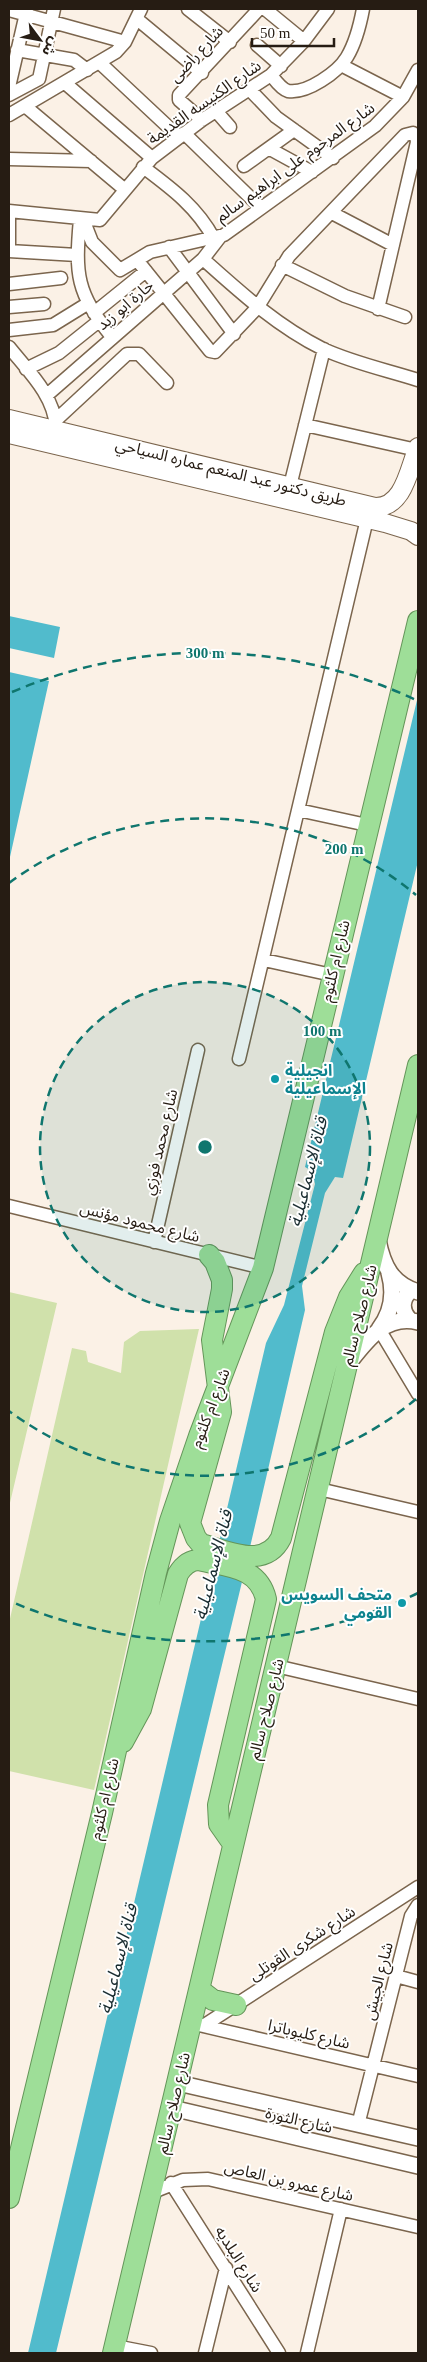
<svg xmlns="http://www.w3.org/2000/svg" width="427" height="2362" viewBox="0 0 427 2362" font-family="'Times New Roman','Noto Sans Arabic',serif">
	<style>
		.green { fill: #d0e1ab }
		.water { fill: #51bbcc }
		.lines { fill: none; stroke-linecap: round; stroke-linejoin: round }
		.minor-casing { stroke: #7b654d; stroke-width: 15 }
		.tertiary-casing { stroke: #7b654d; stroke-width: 18 }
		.secondary-casing { stroke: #7b654d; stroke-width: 20 }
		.trunk-casing { stroke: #649559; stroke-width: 22 }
		.minor { stroke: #fff; stroke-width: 12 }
		.tertiary { stroke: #fff; stroke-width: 15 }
		.secondary { stroke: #fff; stroke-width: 18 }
		.trunk { stroke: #9ede98; stroke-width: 20 }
		.ring { fill: none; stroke: #0f766e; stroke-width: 2.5; stroke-dasharray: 9 6 }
		.culture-dot { fill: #0f9aa8; stroke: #fff; stroke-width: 2 }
		.labels { text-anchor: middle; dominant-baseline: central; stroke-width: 4; stroke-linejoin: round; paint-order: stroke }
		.street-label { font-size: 16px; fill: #261c13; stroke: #fff }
		.culture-label { font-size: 16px; font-weight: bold; fill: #0d838f; stroke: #fff; text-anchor: start }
		.water-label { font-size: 18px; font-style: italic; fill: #1a2d31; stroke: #fff }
		.centre { fill: #0f766e; stroke: #fff; stroke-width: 2.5 }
		.ring-label { font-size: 15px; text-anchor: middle; font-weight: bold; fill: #0f766e; stroke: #fff; stroke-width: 4; stroke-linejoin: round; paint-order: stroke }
	</style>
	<rect width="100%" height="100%" fill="#fbf1e6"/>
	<path class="green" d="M 9,1292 L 57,1303 L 9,1507 Z
		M 199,1329 L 94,1790 L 9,1771 L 9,1623 L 72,1348 L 86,1351 L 88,1362 L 121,1373 L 124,1342 L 140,1331 Z"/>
	<path class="water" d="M 9,616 L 60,627 L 54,658 L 9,648 Z
		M 9,672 L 49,681 L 10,857 L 9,857 Z
		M 418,696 L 418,861 L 343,1178 L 335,1177 L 325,1193 L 302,1286 L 305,1310 L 241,1586 L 56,2353 L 28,2353 L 266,1343 L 284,1305 L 315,1184 L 312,1171 L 305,1167 Z"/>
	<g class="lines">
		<defs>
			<path id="minor" d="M 188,9 L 230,42
				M 265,9 L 304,41
				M 9,10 L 125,42
				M 137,19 L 202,73
				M 257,45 L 281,66
				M 17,50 L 74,60 L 87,70
				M 100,63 L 179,137
				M 341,65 L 403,97
				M 271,75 C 275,80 281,89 288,91 C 307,94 338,72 347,57 C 356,42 360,25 363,9
				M 65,83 L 152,158
				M 9,87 L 27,9
				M 250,90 L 276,117 L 333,158
				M 9,95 L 39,79 L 54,9
				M 25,106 L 124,189
				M 216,111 L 230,127
				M 9,115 L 116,52 L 125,42 L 141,9
				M 202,120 L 179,100 L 179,95 L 259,9
				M 184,133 L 261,208
				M 270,149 L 312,172
				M 9,159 L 91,161
				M 244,166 L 294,130
				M 143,167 C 171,188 197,207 214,239
				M 9,211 L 100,220 L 152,158 L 202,120 L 271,75 L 304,41 L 328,9
				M 332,213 L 393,245
				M 9,217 L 9,249
				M 80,219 C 75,275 76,292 112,337
				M 83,219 L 92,242 L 120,270 L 150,252 L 224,235 L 375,126 L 403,97 L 418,70
				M 169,247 L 234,334
				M 9,251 L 77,255
				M 203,259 C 241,293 277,326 323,349 C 353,363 387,370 418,380
				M 137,260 L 210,351 L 215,352 L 257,308 L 289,256 L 405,135 L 413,133 L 416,136 L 417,142 L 378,309
				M 282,265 L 345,296 L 405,317
				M 9,284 L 61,278
				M 9,307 L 44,304
				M 94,313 L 146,271
				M 9,330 L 53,325 L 87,304
				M 9,347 C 28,371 54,395 56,427
				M 26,369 L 59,353 L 99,321
				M 47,395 L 203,259 L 220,237
				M 56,420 L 127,354 L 139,354 L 167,383
				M 305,425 L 417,450
				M 290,486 L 324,349
				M 298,810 L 367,825
				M 264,960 L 332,975
				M 239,1059 L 367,519
				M 9,1206 L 263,1268
				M 154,1242 L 198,1050
				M 379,1329 L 418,1394
				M 319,1489 L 418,1512
				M 276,1666 L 418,1699
				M 396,1976 L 418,1982
				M 199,2025 L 418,2076
				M 203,2026 L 418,1887
				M 358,2125 L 411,1916 L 418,1905
				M 171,2183 L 279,2353
				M 153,2192 L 183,2180 L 208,2179 L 418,2227
				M 115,2346 L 151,2353
				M 205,2353 L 226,2268
				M 307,2353 L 341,2209"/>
			<path id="tertiary" d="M 378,1240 C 383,1266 392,1284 418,1292
				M 409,1319 C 401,1310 401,1298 412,1290
				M 379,1329 C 392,1312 395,1294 389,1273
				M 349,1363 C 367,1340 386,1314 418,1322
				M 178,2083 L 418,2138
				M 172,2108 L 418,2166"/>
			<path id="secondary" d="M 9,419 L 375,507 C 404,508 409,468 418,447
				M 9,434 L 385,523 L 411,531 L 418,536"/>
			<path id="trunk" d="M 209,1255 L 215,1262 L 222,1280 L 222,1289 L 212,1340 L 221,1412 L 190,1523 L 196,1538 L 201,1544 C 228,1551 265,1570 281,1538 L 335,1332 L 349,1297 L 364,1273
				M 123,1742 L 141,1709 L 178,1574 C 183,1566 189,1560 199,1560 C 227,1567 258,1566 266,1599 L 218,1805 L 219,1824 L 233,1844
				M 200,1990 L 213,2000 L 236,2005
				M 9,2198 L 102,1813 L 156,1573 L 170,1521 L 199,1436 L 263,1268 L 418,621
				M 113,2353 L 418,1065"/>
		</defs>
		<use href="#minor" class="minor-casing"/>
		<use href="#tertiary" class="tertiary-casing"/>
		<use href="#secondary" class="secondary-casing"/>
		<use href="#trunk" class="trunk-casing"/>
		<use href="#minor" class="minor"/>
		<use href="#tertiary" class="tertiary"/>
		<use href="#secondary" class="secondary"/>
		<use href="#trunk" class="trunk"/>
	</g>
	<circle cx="205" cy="1147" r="165" fill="#0f766e" fill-opacity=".12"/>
	<g class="ring">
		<circle cx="205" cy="1147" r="165"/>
		<path d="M416 1399A329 329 0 0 1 9 1411M9 883A329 329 0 0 1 416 895"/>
		<path d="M418 1593A494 494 0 0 1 12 1602M12 692A494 494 0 0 1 418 701"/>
	</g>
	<g class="culture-dot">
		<circle cx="275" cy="1079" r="5"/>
		<circle cx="402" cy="1603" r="5"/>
	</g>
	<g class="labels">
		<g class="street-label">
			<text transform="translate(196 54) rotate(-47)">شارع راضى</text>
			<text transform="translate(204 102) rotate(-35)">شارع الكنيسه القديمة</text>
			<text transform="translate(295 162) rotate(-36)">شارع المرحوم على ابراهيم سالم</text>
			<text transform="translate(125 305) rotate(-40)">حارة ابو زيد</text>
			<text transform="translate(231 472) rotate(14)">طريق دكتور عبد المنعم عماره السياحي</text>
			<text transform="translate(335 961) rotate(-77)">شارع ام كلثوم</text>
			<text transform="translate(160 1142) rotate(-77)">شارع محمد فوزي</text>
			<text transform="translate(140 1222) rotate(14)">شارع محمود مؤنس</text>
			<text transform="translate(359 1315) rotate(-76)">شارع صلاح سالم</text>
			<text transform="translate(210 1408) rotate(-69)">شارع ام كلثوم</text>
			<text transform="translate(266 1709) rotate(-76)">شارع صلاح سالم</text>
			<text transform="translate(104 1799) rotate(-77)">شارع ام كلثوم</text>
			<text transform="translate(302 1943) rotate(-33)">شارع شكرى القوتلى</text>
			<text transform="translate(378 1981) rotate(-76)">شارع الجيش</text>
			<text transform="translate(309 2034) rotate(13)">شارع كليوباترا</text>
			<text transform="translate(173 2103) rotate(-77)">شارع صلاح سالم</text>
			<text transform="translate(299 2120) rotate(13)">شارع الثورة</text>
			<text transform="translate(289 2181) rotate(13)">شارع عمرو بن العاص</text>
			<text transform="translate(239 2259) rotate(58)">شارع البلديه</text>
		</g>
		<g class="culture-label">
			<text x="285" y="1070">انجيلية<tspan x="285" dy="18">الإسماعيلية</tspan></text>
			<text x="392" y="1594" text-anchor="end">متحف السويس<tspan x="392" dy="18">القومي</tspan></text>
		</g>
		<g class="water-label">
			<text transform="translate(308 1172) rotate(-76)">قناة الإسماعيلية</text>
			<text transform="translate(213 1565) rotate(-76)">قناة الإسماعيلية</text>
			<text transform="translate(118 1959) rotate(-76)">قناة الإسماعيلية</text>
		</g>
	</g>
	<circle cx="205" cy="1147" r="8" class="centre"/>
	<g class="ring-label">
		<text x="205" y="658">300 m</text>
		<text x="344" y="854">200 m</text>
		<text x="322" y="1036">100 m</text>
	</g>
	<rect width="427" height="2362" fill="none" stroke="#261c13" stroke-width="20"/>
	<g transform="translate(40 40) rotate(122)" stroke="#ffffff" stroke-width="4" paint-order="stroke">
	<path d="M0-4L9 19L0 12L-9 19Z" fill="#261c13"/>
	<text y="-8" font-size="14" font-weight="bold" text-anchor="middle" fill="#261c13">ش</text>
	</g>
	<path d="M252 38v8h82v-8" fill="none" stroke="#261c13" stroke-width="2.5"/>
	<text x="260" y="38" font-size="15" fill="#261c13" stroke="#ffffff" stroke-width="4" paint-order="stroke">50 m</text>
</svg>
